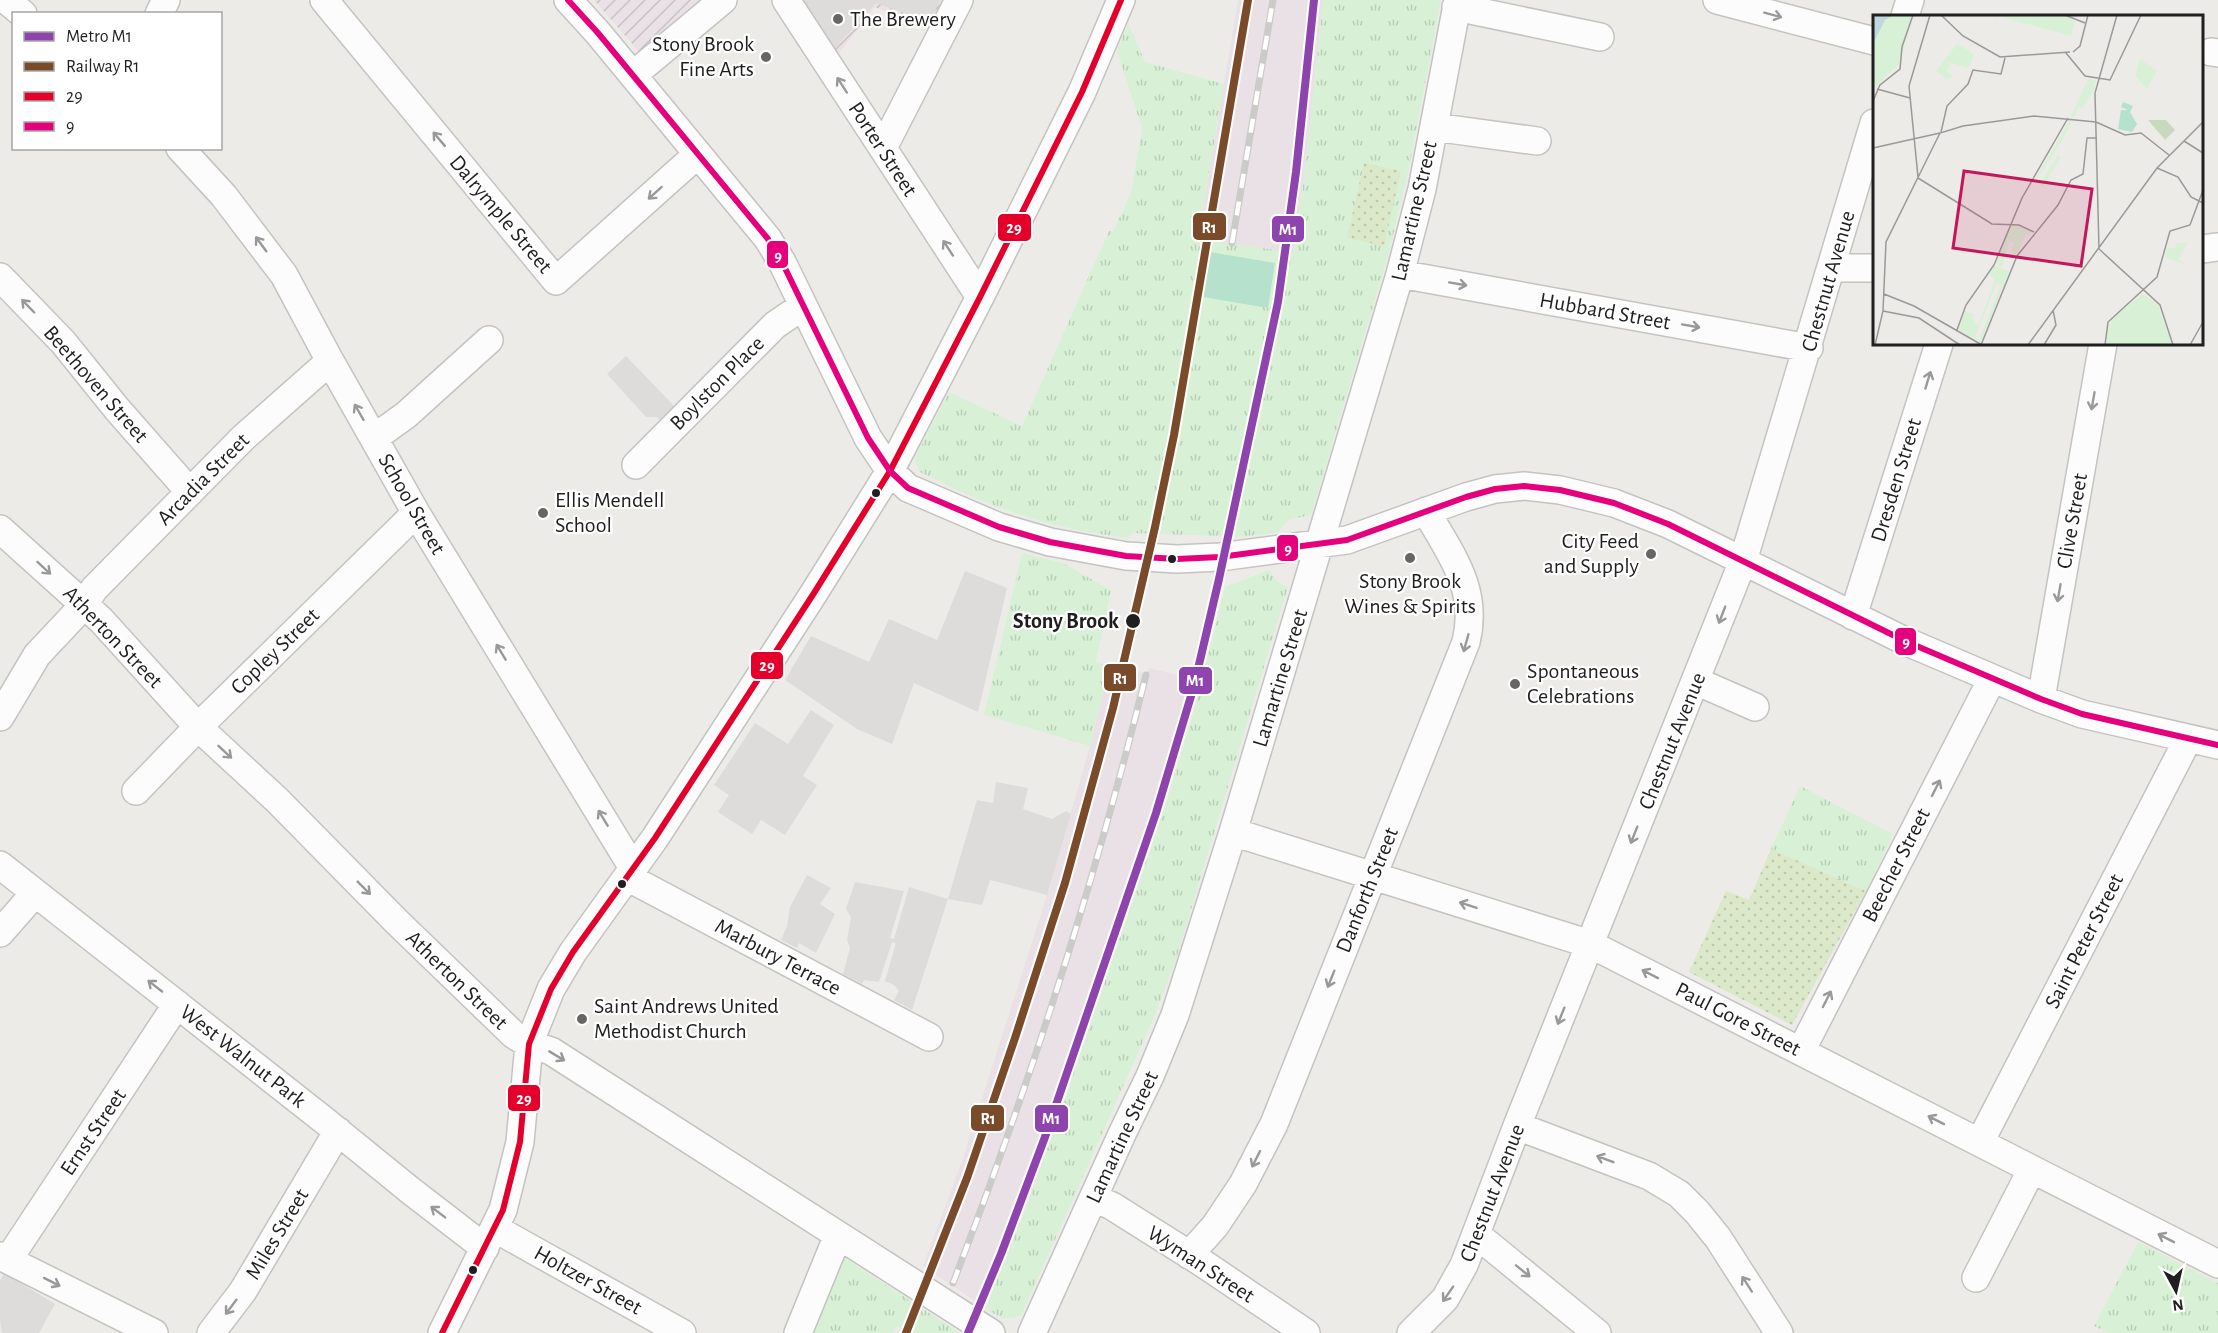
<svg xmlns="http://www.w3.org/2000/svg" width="2218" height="1333" viewBox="0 0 2218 1333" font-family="'Alegreya Sans',sans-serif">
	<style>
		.industrial { fill: url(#industrial-furrows) }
		.railway { fill: #eae1e6 }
		.park { fill: url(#park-tufts) }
		.garden { fill: url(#garden-dots) }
		.pitch { fill: #b6e1cd }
		.parking { fill: #dddcdb }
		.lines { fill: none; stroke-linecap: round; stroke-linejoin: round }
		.minor-casing { stroke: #c4c3c2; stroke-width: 30 }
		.minor { stroke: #fcfcfc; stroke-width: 27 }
		.rail-casing { stroke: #cbcbca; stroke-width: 7 }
		.rail { stroke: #fff; stroke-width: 4.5; stroke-dasharray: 14; stroke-linecap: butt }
		.bus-1-casing { stroke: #fff; stroke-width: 10 }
		.bus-2-casing { stroke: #fff; stroke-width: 10 }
		.bus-1 { stroke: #e4002b; stroke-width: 6 }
		.bus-2 { stroke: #e5007d; stroke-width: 6 }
		.rail-1-casing { stroke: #fff; stroke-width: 12 }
		.rail-1 { stroke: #7a4b2a; stroke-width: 8 }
		.metro-1-casing { stroke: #fff; stroke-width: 12 }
		.metro-1 { stroke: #8e44ad; stroke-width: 8 }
		.oneway { stroke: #999 }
		.poi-dot { fill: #676665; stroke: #fff; stroke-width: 2 }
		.bus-dot { fill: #1f1f1f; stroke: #fff; stroke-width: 2 }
		.labels { text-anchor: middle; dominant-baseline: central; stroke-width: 4.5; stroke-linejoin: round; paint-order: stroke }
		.poi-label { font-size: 22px; fill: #1f1f1f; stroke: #fff; text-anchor: start }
		.street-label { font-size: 22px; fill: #1f1f1f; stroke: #fff }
		.stop-label { font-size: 22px; font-weight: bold; fill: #1f1f1f; stroke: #fff; text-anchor: end }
		.inset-road { fill: none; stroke: #9b9998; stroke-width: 1.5 }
		.view { fill: #c2185b; fill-opacity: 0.15; stroke: #c2185b; stroke-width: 3 }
		.inset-edge { fill: none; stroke: #1f1f1f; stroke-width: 3 }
		.line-badge { stroke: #fff; stroke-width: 2 }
		.badge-label { font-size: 16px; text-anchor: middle; font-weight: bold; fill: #fff }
	</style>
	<defs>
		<pattern id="industrial-furrows" width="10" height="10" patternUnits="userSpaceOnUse" patternTransform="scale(1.5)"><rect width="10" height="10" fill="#eae1e6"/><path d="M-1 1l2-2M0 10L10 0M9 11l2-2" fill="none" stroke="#c8c1c5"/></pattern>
		<pattern id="park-tufts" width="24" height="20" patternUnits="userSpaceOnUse" patternTransform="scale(1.5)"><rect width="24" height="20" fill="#d8f1d6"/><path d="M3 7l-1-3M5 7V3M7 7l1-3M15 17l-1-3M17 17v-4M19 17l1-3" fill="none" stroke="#b9ceb7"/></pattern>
		<pattern id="garden-dots" width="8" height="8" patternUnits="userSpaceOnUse" patternTransform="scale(1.5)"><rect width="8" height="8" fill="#dbe8c9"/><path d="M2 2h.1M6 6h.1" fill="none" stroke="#bcc7ac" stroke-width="1.8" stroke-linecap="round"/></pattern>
	</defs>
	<rect width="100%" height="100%" fill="#edebe8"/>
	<path class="industrial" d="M 594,0 L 709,0 L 641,54 Z
		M 797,0 L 945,0 L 931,31 L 875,7 L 836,57 Z"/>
	<path class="railway" d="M 1238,0 L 1323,0 L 1306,163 L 1294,254 L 1198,239 Z
		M 1109,665 L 1147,673 L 1149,668 L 1182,676 L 1181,680 L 1201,685 L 1167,799 L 1033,1190 L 985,1308 L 923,1266 L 962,1161 L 1047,895 L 1090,746 Z"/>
	<path class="park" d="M 1323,0 L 1441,0 L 1408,173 L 1388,256 L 1311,515 L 1288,520 L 1279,532 L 1241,537 L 1133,533 L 1128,538 C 1049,529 989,507 920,472 L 914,459 L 949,392 L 1022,426 L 1109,231 L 1113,232 L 1131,192 L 1142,128 L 1117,51 L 1128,22 L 1145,62 L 1224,84 L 1198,238 L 1294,253 L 1306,163 Z
		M 1022,553 L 1063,563 L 1111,590 L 1096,662 L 1109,665 L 1090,746 L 984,715 Z
		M 1269,570 L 1279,583 L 1288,587 L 1175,963 L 1154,1017 L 1021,1316 L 1003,1319 L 985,1308 L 1033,1190 L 1167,799 L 1193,714 L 1225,587 Z
		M 1800,786 L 1893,834 L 1866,891 L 1771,849 Z
		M 2138,1242 L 2218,1283 L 2218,1333 L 2108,1333 L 2094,1326 Z
		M 837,1253 L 960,1333 L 909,1333 L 897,1326 L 893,1333 L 806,1333 Z"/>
	<path class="garden" d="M 1364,163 L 1401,171 L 1384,246 L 1347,238 Z
		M 1771,849 L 1866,891 L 1792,1025 L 1689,972 L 1726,891 L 1749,900 Z"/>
	<path class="pitch" d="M 1210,252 L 1275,263 L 1268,308 L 1203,297 Z"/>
	<path class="parking" d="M 804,0 L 940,0 L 930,22 L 876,3 L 835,48 Z
		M 626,356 L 677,409 L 663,424 L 657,417 L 646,417 L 607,374 Z
		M 965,571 L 1007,588 L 978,712 L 914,683 L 892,744 L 857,729 L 785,680 L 811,636 L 869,662 L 889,619 L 937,640 Z
		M 811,710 L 834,725 L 803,776 L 817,785 L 785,835 L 761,820 L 752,834 L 718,812 L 729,795 L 714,785 L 755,723 L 788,744 Z
		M 996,782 L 1028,788 L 1023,809 L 1052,819 L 1066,811 L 1071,814 L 1047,895 L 990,880 L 982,905 L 948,899 L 912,1010 L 894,1000 L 899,991 L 894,985 L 885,981 L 896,943 L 892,942 L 879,982 L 864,980 L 862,984 L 843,974 L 850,948 L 847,940 L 851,917 L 846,909 L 855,882 L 904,891 L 890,938 L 894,939 L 909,887 L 948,899 L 977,800 L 993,803 Z
		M 807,875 L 831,888 L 820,904 L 835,914 L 816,953 L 799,943 L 797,948 L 781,940 L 787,926 L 790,907 Z
		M 4,1273 L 55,1304 L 39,1333 L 2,1333 L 0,1320 L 0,1281 Z"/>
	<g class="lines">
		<defs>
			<path id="minor" d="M 6,0 L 23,14
				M 324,0 L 556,281 L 698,154
				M 568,0 L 598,33 L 768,239 L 782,262 L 868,438 L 890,471 L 908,488 L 999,527 L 1050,542 L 1126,556 L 1177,559 L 1220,557 L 1347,540 L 1466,497 L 1495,489 L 1524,486 L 1560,490 L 1614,503 L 1668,524 L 1905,641 L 2041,699 L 2082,714 L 2218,745
				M 786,0 L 980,297
				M 1717,0 L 1874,41
				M 1456,7 L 1600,37
				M 159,14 L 166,0
				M 1905,16 L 1910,0
				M 2211,52 L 2218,53
				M 633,75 L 723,0
				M 1434,127 L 1537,141
				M 180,148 L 224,196 L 284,275 L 330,361 L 416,513 L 633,868
				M 883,148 L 959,0
				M 2202,249 L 2218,247
				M 1831,268 L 1874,268
				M 1400,274 L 1809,348
				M 0,277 L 63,342 L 117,409 L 190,492
				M 374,438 L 406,415 L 489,340
				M 636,465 L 775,325 L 803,306
				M 0,529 L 101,620 L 198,727 L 277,800 L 397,922 L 514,1035 L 529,1044 L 551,1051 L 991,1333
				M 1853,616 L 1939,344
				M 1696,681 L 1755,707
				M 2041,699 L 2103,344
				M 0,717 L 37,655 L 84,605 L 94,589 L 244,437 L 330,361
				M 136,791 L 198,727 L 416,513
				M 1233,832 L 1590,944 L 2218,1264
				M 0,865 L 325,1121 L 411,1191 L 485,1248
				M 627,877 L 929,1037
				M 0,933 L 35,893
				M 1801,1051 L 1992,679
				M 1517,1126 L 1649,1176 L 1679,1194 L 1697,1212 L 1718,1238 L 1779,1333
				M 1980,1142 L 2188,739
				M 1094,1198 L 1112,1206 L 1204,1264 L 1306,1333
				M 494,1228 L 682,1333
				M 1477,1235 L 1597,1333
				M 1189,1255 L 1215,1226 L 1243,1184 L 1274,1124 L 1466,642 C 1479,589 1451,555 1426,511
				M 0,1256 L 154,1333
				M 8,1260 L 177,1004
				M 1976,1278 L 2032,1169
				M 211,1333 L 243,1291 L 338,1131
				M 442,1333 L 503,1210 L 520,1142 L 529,1044 L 551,989 L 573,952 L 655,838 L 814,593 L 890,471 L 980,297 L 1082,92 L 1121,0
				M 798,1333 L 838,1235
				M 1032,1333 L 1122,1134 L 1150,1076 L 1175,1015 L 1233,832 L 1400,274 L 1422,189 L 1458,0
				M 1411,1333 L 1445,1299 L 1464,1265 L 1517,1126 L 1743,561 L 1874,123"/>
		</defs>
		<use href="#minor" class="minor-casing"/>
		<use href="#minor" class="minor"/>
		<defs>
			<path id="rail" d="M 1232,243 L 1273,0
				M 953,1283 C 1030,1084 1095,882 1146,675"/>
		</defs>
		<use href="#rail" class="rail-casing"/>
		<use href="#rail" class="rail"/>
		<defs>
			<path id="bus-1" d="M 442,1333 L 503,1210 L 520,1142 L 529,1044 L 551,989 L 573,952 L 655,838 L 814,593 L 890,471 L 980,297 L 1082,92 L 1121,0"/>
			<path id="bus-2" d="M 568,0 L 598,33 L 768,239 L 782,262 L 868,438 L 890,471 L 908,488 L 999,527 L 1050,542 L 1126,556 L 1177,559 L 1220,557 L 1347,540 L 1466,497 L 1495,489 L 1524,486 L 1560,490 L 1614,503 L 1668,524 L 1905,641 L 2041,699 L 2082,714 L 2218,745"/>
		</defs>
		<use href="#bus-1" class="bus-1-casing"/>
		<use href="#bus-2" class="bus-2-casing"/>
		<use href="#bus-1" class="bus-1"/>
		<use href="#bus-2" class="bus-2"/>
		<defs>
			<path id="rail-1" d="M 906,1333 L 967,1178 L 1015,1038 L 1065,883 L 1113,708 L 1155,527 L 1174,435 L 1248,0"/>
		</defs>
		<use href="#rail-1" class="rail-1-casing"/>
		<use href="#rail-1" class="rail-1"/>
		<defs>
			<path id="metro-1" d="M 968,1333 L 1001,1254 L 1045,1137 L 1156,813 L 1194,686 L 1219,579 L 1278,302 L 1296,172 L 1314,0"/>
		</defs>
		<use href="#metro-1" class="metro-1-casing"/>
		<use href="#metro-1" class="metro-1"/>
	</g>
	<defs><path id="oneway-shaft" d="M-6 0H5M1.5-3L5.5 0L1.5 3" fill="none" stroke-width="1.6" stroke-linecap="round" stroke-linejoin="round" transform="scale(1.5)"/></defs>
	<g class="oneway">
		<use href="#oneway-shaft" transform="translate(1773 15) rotate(15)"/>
		<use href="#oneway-shaft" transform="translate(842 85) rotate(-123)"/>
		<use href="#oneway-shaft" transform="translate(439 139) rotate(-130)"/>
		<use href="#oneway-shaft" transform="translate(655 193) rotate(138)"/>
		<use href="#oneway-shaft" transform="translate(261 244) rotate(-126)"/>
		<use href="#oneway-shaft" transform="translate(948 248) rotate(-123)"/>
		<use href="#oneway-shaft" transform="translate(1458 284) rotate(10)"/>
		<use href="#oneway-shaft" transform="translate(28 306) rotate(-134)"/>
		<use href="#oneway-shaft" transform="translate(1691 326) rotate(10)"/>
		<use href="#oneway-shaft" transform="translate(1928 380) rotate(-73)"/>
		<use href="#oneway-shaft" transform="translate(2093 401) rotate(100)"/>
		<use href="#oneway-shaft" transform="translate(359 412) rotate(-120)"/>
		<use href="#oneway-shaft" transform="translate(44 568) rotate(43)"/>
		<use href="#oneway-shaft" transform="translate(2059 593) rotate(100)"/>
		<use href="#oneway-shaft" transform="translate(1722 615) rotate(111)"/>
		<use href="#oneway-shaft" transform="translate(1466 643) rotate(106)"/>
		<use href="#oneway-shaft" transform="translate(501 652) rotate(-121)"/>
		<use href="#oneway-shaft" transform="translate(225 752) rotate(43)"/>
		<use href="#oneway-shaft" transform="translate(1936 788) rotate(-63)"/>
		<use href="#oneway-shaft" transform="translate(603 818) rotate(-121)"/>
		<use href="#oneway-shaft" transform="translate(1634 835) rotate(112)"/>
		<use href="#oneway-shaft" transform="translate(364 888) rotate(45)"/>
		<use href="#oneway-shaft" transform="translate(1468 905) rotate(-162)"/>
		<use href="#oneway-shaft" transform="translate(1650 974) rotate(-153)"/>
		<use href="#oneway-shaft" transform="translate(1331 979) rotate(112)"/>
		<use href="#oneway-shaft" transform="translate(155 986) rotate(-142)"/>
		<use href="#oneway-shaft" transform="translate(1827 999) rotate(-63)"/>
		<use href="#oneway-shaft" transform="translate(1561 1016) rotate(112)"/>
		<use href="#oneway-shaft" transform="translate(557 1056) rotate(31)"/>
		<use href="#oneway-shaft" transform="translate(1936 1120) rotate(-153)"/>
		<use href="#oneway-shaft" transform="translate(1256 1159) rotate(117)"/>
		<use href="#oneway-shaft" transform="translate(1605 1159) rotate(-159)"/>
		<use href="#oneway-shaft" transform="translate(438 1212) rotate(-143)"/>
		<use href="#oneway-shaft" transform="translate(2166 1238) rotate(-153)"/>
		<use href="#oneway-shaft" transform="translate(1523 1271) rotate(39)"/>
		<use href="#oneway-shaft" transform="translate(52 1282) rotate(27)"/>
		<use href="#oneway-shaft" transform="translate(1747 1284) rotate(-123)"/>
		<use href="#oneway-shaft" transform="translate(1448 1294) rotate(125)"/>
		<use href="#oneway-shaft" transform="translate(231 1307) rotate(127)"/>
	</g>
	<g class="poi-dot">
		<circle cx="838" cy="19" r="6"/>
		<circle cx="766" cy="57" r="6"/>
		<circle cx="543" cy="513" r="6"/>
		<circle cx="1651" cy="554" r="6"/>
		<circle cx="1410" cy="558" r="6"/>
		<circle cx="1515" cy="684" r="6"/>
		<circle cx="582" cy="1019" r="6"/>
	</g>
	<g class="bus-dot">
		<circle cx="876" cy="493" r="5"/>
		<circle cx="1172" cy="559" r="5"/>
		<circle cx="1133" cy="621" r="8"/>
		<circle cx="622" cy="884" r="5"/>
		<circle cx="473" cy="1270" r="5"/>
	</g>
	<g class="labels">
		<g class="poi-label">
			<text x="850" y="19">The Brewery</text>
			<text x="754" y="44" text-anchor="end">Stony Brook<tspan x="754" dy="25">Fine Arts</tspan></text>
			<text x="555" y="500">Ellis Mendell<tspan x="555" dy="25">School</tspan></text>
			<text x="1639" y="541" text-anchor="end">City Feed<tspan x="1639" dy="25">and Supply</tspan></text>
			<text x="1410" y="581" text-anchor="middle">Stony Brook<tspan x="1410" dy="25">Wines &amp; Spirits</tspan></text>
			<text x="1527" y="671">Spontaneous<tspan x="1527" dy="25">Celebrations</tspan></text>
			<text x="594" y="1006">Saint Andrews United<tspan x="594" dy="25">Methodist Church</tspan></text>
		</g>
		<g class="street-label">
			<text transform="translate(883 149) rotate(57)">Porter Street</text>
			<text transform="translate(1414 211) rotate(-77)">Lamartine Street</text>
			<text transform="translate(501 214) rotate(50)">Dalrymple Street</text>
			<text transform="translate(1828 281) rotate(-74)">Chestnut Avenue</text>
			<text transform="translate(1605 311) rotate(10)">Hubbard Street</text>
			<text transform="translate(717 383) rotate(-45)">Boylston Place</text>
			<text transform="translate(96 384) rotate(49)">Beethoven Street</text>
			<text transform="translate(203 479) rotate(-45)">Arcadia Street</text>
			<text transform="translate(1896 480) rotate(-73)">Dresden Street</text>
			<text transform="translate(412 504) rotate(60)">School Street</text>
			<text transform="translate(2072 521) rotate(-80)">Clive Street</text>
			<text transform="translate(113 637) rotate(46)">Atherton Street</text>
			<text transform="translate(275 651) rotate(-44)">Copley Street</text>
			<text transform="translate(1280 678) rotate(-73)">Lamartine Street</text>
			<text transform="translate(1672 741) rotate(-68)">Chestnut Avenue</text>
			<text transform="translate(1896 865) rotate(-63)">Beecher Street</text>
			<text transform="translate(1367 890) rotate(-68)">Danforth Street</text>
			<text transform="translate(2084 941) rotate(-63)">Saint Peter Street</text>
			<text transform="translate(778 957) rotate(28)">Marbury Terrace</text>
			<text transform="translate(457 980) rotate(44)">Atherton Street</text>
			<text transform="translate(1738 1019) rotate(27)">Paul Gore Street</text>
			<text transform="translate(243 1056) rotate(38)">West Walnut Park</text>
			<text transform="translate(93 1132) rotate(-56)">Ernst Street</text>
			<text transform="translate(1122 1137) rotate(-65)">Lamartine Street</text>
			<text transform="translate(1492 1193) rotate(-69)">Chestnut Avenue</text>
			<text transform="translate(277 1234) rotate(-59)">Miles Street</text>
			<text transform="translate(1201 1264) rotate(33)">Wyman Street</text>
			<text transform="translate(588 1280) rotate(29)">Holtzer Street</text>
		</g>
		<g class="stop-label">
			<text x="1119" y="621">Stony Brook</text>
		</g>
	</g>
	<g transform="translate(1873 15)">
		<rect width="330" height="330" fill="#edebe8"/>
		<path d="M 275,105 L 293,105 L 302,115 L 292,125 Z" fill="#c9d9bf"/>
		<path d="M 0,0 L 39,0 L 27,48 L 3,71 L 0,64 ZM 123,0 L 189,0 L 202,5 L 198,21 L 125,1 L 122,6 ZM 84,29 L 101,39 L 96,53 L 74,47 L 78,51 L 73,56 L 80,61 L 74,65 L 63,56 ZM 267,44 L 284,56 L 274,74 L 262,61 ZM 215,64 L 223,65 L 220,77 L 209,93 L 205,93 L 201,102 L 198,101 ZM 197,105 L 199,105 L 190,124 L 164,164 L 168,167 L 185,140 L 188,142 L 170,172 L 162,165 ZM 141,210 L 159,217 L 157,221 L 153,219 L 143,241 L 138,236 L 141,228 L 136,226 L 129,252 L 123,249 L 137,211 ZM 304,228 L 314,228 L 306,244 L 313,250 L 292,242 L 294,232 L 302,234 ZM 122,251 L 136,256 L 108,327 L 86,315 L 92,296 L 101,299 L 99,303 L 105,311 L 122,265 L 116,258 ZM 124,268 L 128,270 L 106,325 L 102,322 ZM 270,279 L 285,290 L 299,330 L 234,330 L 234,312 L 243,300 Z" fill="#d8f1d6" fill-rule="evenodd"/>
		<path d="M 250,87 L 260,91 L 257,97 L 264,109 L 259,117 L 245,114 L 248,95 L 255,95 L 248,92 Z" fill="#b6e1cd"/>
		<path d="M 0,0 L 21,0 L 12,5 L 0,29 Z" fill="#bdd8de"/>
		<path class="inset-road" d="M 68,0 L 90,21 L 127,42 L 197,37M 192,0 L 212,8M 244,0 L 222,78 L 226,234 L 287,290 L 300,330M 200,37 L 207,31 L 215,0M 193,38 L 212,61 L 237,65 L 268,0M 4,74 L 37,83M 0,86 L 7,70 L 27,54 L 29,32 L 40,0M 223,107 L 252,120 L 268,118 L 296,140M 68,117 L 74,91 L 95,69 L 100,55 L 128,59 L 132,43M 311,126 L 330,138M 0,133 L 67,118M 284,153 L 305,162 L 318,182 L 330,188M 45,162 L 36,71 L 57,0M 45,163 L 119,209 L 146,210 L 161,217M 11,279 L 41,291 L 109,330M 10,296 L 46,303 L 87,330M 84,315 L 93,290 L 121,250 L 149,183 L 195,103M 2,330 L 10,296 L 13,227 L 67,118 L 90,111 L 161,101 L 223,107M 108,330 L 144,241 L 185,190 L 198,165 L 210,159 L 214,123 L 224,123M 155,330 L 284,153 L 330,107M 171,330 L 183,310 L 180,295M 232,330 L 235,307 L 284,262 L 297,216 L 317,210 L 330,175M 317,330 L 330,307"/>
		<path class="view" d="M 91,156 L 219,174 L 208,251 L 80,233 Z"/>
		<rect width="330" height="330" class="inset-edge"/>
	</g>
	<g class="line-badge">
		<rect x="1192" y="212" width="35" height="29" rx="6" fill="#7a4b2a"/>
		<rect x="997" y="213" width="35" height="29" rx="6" fill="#e4002b"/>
		<rect x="1271" y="215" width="34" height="28" rx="6" fill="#8e44ad"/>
		<rect x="766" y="240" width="23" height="29" rx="6" fill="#e5007d"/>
		<rect x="1276" y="534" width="23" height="28" rx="6" fill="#e5007d"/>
		<rect x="1894" y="627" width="23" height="29" rx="6" fill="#e5007d"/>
		<rect x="750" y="651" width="34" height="29" rx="6" fill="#e4002b"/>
		<rect x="1103" y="663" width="34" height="29" rx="6" fill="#7a4b2a"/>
		<rect x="1178" y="666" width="35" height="29" rx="6" fill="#8e44ad"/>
		<rect x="507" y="1084" width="34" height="28" rx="6" fill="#e4002b"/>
		<rect x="970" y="1104" width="35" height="28" rx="6" fill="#7a4b2a"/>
		<rect x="1034" y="1104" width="35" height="29" rx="6" fill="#8e44ad"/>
	</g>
	<g class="badge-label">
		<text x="1209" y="233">R1</text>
		<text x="1014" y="233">29</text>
		<text x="1288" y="235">M1</text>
		<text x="778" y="261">9</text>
		<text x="1288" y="554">9</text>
		<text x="1906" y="647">9</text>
		<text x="767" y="671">29</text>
		<text x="1120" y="684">R1</text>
		<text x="1195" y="686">M1</text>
		<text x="524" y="1104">29</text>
		<text x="988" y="1124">R1</text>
		<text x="1051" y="1124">M1</text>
	</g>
	<rect x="12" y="12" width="210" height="138" fill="#ffffff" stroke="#a5a5a5" stroke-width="1.5"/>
	<rect x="24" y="32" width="30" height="9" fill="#8e44ad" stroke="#a5a5a5" stroke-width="1.5"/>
	<text x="66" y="42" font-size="18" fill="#1f1f1f">Metro M1</text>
	<rect x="24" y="62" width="30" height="9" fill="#7a4b2a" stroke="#a5a5a5" stroke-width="1.5"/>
	<text x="66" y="72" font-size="18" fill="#1f1f1f">Railway R1</text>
	<rect x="24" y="92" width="30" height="9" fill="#e4002b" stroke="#a5a5a5" stroke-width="1.5"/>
	<text x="66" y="102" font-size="18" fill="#1f1f1f">29</text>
	<rect x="24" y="122" width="30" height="9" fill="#e5007d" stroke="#a5a5a5" stroke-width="1.5"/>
	<text x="66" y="132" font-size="18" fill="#1f1f1f">9</text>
	<g transform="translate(2176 1291) rotate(172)" stroke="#ffffff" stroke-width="4.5" paint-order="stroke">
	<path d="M0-4.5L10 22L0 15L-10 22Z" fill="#1f1f1f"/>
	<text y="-9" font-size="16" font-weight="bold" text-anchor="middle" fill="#1f1f1f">N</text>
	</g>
</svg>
